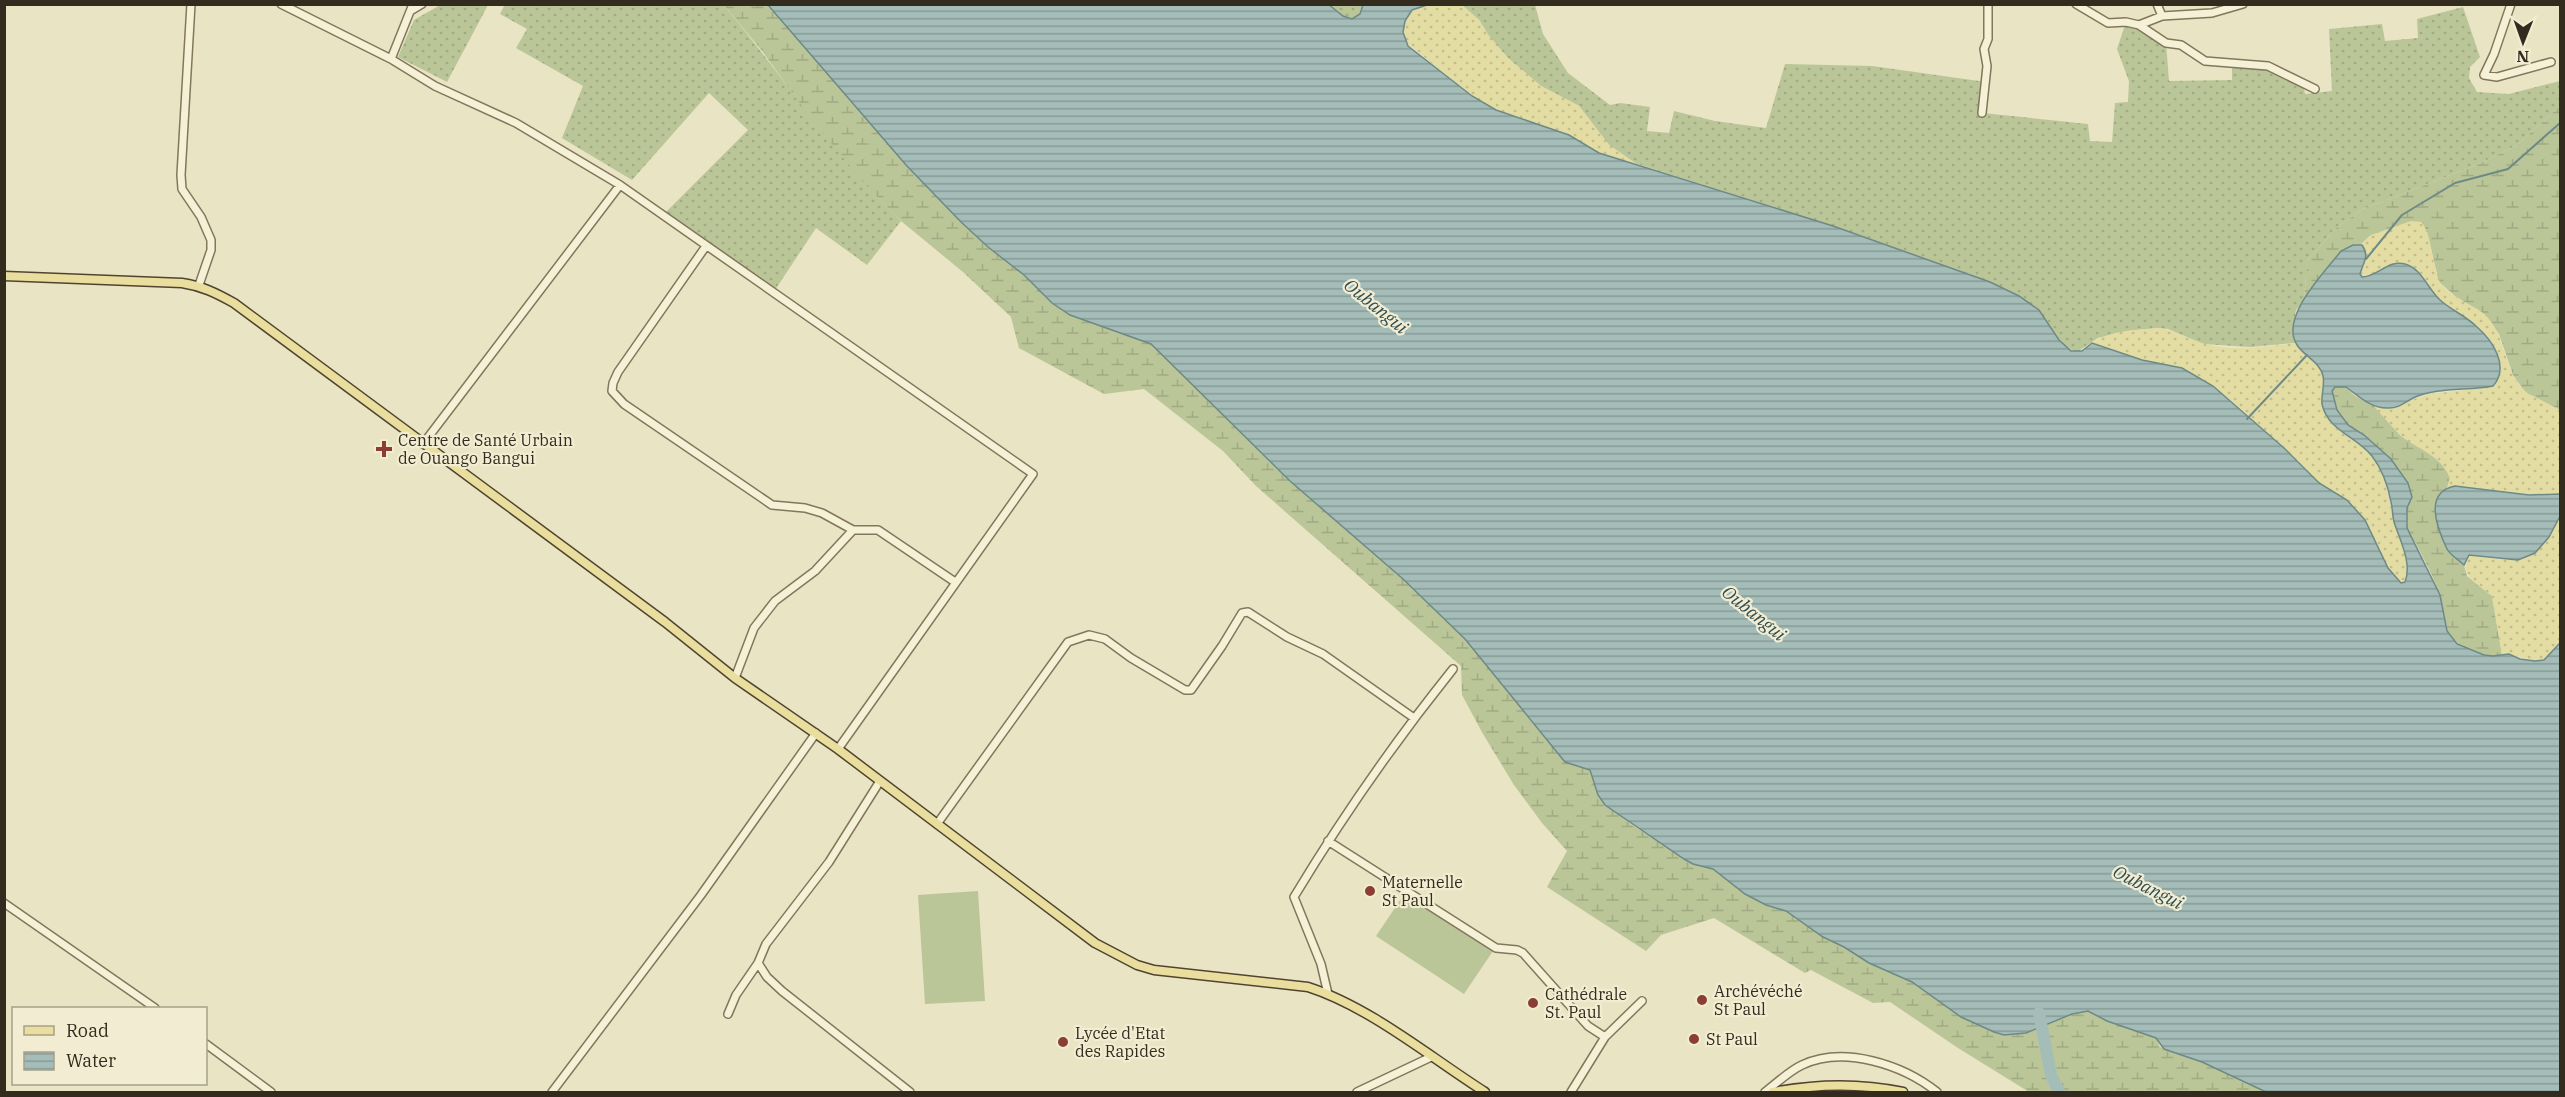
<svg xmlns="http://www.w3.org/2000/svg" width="2565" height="1097" viewBox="0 0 2565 1097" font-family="'IBM Plex Serif',serif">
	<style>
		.grass { fill: url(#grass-dots) }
		.wetland { fill: url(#wetland-marsh) }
		.sand { fill: url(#sand-dots) }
		.pitch { fill: #bac698 }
		.water { fill: url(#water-rules); stroke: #6d8a87; stroke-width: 1.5 }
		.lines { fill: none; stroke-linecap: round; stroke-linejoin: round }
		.stream { stroke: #6d8a87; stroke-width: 2 }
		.river { stroke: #a5bdb9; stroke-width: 12 }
		.minor-casing { stroke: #82765c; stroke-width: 10 }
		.major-casing { stroke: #504430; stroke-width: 11 }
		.minor { stroke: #f5f1d6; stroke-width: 7 }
		.major { stroke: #e9de9e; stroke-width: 8 }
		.poi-dot { fill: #8b3f32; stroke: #f2edd2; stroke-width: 2 }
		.labels { text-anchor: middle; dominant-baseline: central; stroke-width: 4.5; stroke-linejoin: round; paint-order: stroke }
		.poi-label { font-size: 16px; fill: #332c1e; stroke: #f2edd2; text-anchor: start }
		.water-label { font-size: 18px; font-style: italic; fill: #2f4e52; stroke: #f2edd2 }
	</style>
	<defs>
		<pattern id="grass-dots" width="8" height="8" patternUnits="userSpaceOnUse" patternTransform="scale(1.5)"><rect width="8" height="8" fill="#bac698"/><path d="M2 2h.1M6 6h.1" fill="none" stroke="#a0aa83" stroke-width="1.8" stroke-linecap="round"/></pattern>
		<pattern id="wetland-marsh" width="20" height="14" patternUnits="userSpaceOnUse" patternTransform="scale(1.5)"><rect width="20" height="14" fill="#bac698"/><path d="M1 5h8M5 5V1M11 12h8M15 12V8" fill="none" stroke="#a0aa83"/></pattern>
		<pattern id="sand-dots" width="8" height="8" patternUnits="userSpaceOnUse" patternTransform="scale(1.5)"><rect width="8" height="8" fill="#e3dca3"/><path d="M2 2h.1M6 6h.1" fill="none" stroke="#c3bd8c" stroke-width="1.8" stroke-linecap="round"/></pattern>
		<pattern id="water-rules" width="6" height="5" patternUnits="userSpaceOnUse" patternTransform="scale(1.5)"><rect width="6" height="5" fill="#a5bdb9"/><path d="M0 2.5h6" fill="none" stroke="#879a96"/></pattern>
	</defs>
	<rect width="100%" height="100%" fill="#e9e4c3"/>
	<path class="grass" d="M 442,4 L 488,5 L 447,82 L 398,57 L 414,20 Z
		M 505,4 L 724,5 C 783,77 835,154 901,221 L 867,265 L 816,228 L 771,296 L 660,218 L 748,130 L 709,93 L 632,180 L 562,138 L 583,86 L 516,48 L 527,29 L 500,14 Z
		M 1328,5 L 1363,5 L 1360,14 L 1352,19 L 1343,16 Z
		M 1455,5 L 1535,5 L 1543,34 L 1568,73 L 1610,105 L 1620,103 L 1650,107 L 1647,131 L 1669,133 L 1674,111 L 1715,121 L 1766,128 L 1785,64 L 1872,66 L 1986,82 L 1983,113 L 2088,124 L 2090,141 L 2112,142 L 2115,103 L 2128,102 L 2129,81 L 2117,49 L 2126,22 L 2166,43 L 2169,81 L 2232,80 L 2232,64 L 2268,66 L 2303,83 L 2305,94 L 2332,91 L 2329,29 L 2382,24 L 2385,41 L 2418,38 L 2417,19 L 2463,7 L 2480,57 L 2470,67 L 2469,78 L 2477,92 L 2509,94 L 2560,81 L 2560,106 L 2517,145 L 2479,164 L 2363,209 L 2337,227 L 2307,261 L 2304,301 L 2296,310 L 2293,328 L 2295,343 L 2250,347 L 2203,344 L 2168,329 L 2158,328 L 2127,331 L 2098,338 L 2077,352 L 2064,347 L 2059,340 L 2039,310 L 2019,296 L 1990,282 L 1833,226 L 1635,163 L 1609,145 L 1579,106 L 1541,86 L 1508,58 L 1489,36 L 1479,20 L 1463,6 Z"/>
	<path class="wetland" d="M 724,5 L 768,5 L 907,165 L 961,222 L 988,247 L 1024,275 L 1052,303 L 1070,315 L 1151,344 L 1290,481 L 1403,579 L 1465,639 L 1565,762 L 1590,770 L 1602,801 L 1632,825 L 1693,864 L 1713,869 L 1745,894 L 1766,905 L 1786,911 L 1823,937 L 1844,947 L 1869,963 L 1912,982 L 1961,1017 L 1993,1032 L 2005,1035 L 2026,1033 L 2072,1014 L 2088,1011 L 2107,1021 L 2156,1038 L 2160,1047 L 2202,1062 L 2266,1092 L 2029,1092 L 1958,1048 L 1890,1002 L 1873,1003 L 1811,970 L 1805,973 L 1714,918 L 1661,935 L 1646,951 L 1547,887 L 1567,851 L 1542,823 L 1514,785 L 1483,734 L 1462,695 L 1461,666 L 1256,486 L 1223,451 L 1144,389 L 1104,394 L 1019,348 L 1011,317 L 963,272 L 901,221 L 863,182 L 812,120 L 762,51 Z
		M 2560,106 L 2560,410 L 2525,392 L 2513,375 L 2499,334 L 2484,314 L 2455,296 L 2439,282 L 2427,232 L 2371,235 L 2360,245 C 2340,243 2314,285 2304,301 L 2307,261 L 2337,227 L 2363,209 L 2479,164 L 2517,145 Z
		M 2335,387 L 2346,387 L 2355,396 L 2374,406 L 2401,436 L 2432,454 L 2446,468 L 2450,478 L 2447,488 L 2439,494 L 2435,504 L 2448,551 L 2464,565 L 2467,576 L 2492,596 L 2502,655 C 2482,658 2453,649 2446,628 C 2442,617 2444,607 2440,596 C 2432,572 2419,550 2407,528 L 2407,508 L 2412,497 L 2408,483 L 2391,459 L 2364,435 L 2348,425 L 2337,410 L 2332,391 Z"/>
	<path class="sand" d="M 1427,4 L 1463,6 L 1479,20 L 1489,36 L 1508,58 L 1541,86 L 1579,106 L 1609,145 L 1635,163 L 1599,153 L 1569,135 L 1496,110 L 1472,96 L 1406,42 C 1400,23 1407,9 1427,4 Z
		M 2411,221 L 2422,222 C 2433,240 2431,261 2439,280 C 2446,296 2470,303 2483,313 C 2507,333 2502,369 2524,390 C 2534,400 2549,403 2560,410 L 2560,494 L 2529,495 L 2465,486 L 2447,488 L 2450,478 C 2440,454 2418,450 2400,435 C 2391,426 2383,416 2374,406 L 2386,408 L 2430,394 L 2483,388 L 2463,316 C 2457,312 2449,308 2443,303 C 2428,291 2420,267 2397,264 C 2384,263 2375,277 2362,277 L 2360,274 L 2360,245 L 2371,235 Z
		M 2158,328 C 2174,330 2186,338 2202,343 C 2227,352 2269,347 2295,343 C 2303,352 2322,366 2323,377 C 2325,393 2321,408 2330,422 C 2341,436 2361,441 2372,456 C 2387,477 2388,498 2394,521 C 2398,540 2413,562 2405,582 L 2397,581 L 2388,568 L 2378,545 L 2347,500 L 2319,483 L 2301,463 L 2232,401 L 2182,368 L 2142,360 L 2092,343 C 2110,330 2137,330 2158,328 Z
		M 2560,516 L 2560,643 L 2543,660 C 2529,661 2515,653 2502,655 L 2492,596 C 2477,583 2459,577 2468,555 L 2495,559 L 2518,560 L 2549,537 Z"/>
	<path class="pitch" d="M 978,891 L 985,1001 L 925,1004 L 918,895 Z
		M 1405,893 L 1493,951 L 1464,994 L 1376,936 Z"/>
	<path class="water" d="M 1328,4 L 1343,16 L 1352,19 L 1360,14 L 1363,5 L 1427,5 L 1412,10 L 1405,21 L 1403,32 L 1408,46 L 1472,96 L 1496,110 L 1569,135 L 1599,153 L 1833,226 L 1990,282 L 2019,296 L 2039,310 L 2059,340 L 2071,351 L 2082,351 L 2092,343 L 2142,360 L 2182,368 L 2213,386 L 2284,448 L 2319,483 L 2347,500 L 2365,520 L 2388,568 L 2401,583 L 2405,582 C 2412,564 2401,542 2395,525 C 2392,517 2393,510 2391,502 C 2388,486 2382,469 2372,456 C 2356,436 2328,431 2322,404 C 2321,395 2325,385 2323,376 C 2321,363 2304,356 2297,345 C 2279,317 2325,272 2341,251 L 2353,245 L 2362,245 C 2370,256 2363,263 2360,274 L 2362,277 C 2377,277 2389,259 2405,264 C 2421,268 2428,289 2440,300 C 2451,310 2466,316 2477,327 C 2493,341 2510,367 2493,386 C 2467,391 2437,387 2413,398 C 2404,403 2397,409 2387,408 C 2370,408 2359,396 2346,387 L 2335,387 L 2332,391 L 2337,410 L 2348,425 L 2364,435 L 2391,459 L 2408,483 L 2412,497 L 2407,508 L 2407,528 L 2440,595 L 2447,631 L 2457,644 L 2484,655 L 2493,656 L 2509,654 L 2520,659 L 2535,661 L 2544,660 L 2560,643 L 2560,1092 L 2266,1092 L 2202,1062 L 2164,1049 L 2156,1038 L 2107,1021 L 2088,1011 L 2072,1014 L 2026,1033 L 2004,1035 L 1994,1032 L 1961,1017 L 1912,982 L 1869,963 L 1844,947 L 1823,937 L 1786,911 L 1766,905 L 1745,894 L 1713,869 L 1693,864 L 1684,859 L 1605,805 L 1598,795 L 1590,770 L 1565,762 L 1465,639 L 1403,579 L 1290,481 L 1151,344 L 1070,315 L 1052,303 L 1024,275 L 988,247 L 961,222 L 906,165 L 768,5 Z
		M 2455,486 L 2529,495 L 2560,494 L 2560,516 L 2549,537 L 2535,553 L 2518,560 L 2469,555 L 2464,565 C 2459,560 2450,555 2447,549 C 2437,528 2423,492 2455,486 Z"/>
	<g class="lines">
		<path class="stream" d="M 2366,259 L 2402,215 L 2455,183 L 2508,169 L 2560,123
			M 2247,419 L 2307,355"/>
		<path class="river" d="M 2039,1013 L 2051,1075 L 2059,1092"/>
		<defs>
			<path id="minor" d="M 191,4 L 181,175 L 182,189 L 201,217 L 211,240 L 211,250 L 199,285
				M 281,4 L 391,59 L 435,86 L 516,123 L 620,185 L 1033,474 L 838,749
				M 2076,4 L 2108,23 L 2126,22 L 2139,25 L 2166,43 L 2181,45 L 2205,61 L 2268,66 L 2315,89
				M 2157,4 L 2162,16
				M 2511,4 L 2494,54 L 2484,75 L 2497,77 L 2551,62
				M 412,10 L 422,4
				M 2139,25 L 2162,16 L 2212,13 L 2243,4
				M 391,59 L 413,4
				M 1982,113 L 1987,66 L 1984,49 L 1988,39 L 1988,4
				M 706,246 L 618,372 L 613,383 L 612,391 L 624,404 L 772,505 L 805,508 L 822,513 L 853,530 L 878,530 L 955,582
				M 423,444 L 620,185
				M 735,678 L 754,628 L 775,601 L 815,571 L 853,530
				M 937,824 L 1068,642 L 1089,635 L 1105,639 L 1131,658 L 1185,690 L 1191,690 L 1222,646 L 1242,613 L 1248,612 L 1287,637 L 1323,654 L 1414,718
				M 1328,841 L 1496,948 L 1517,950 L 1523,953 L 1588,1026 L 1605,1037
				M 4,903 L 155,1008
				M 758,963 L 767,977 L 782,991 L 910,1092
				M 1328,994 L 1321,964 L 1294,897 C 1341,819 1396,740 1453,669
				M 728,1014 L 736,995 L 758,963 L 766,944 L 829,862 L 880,781
				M 206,1044 L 271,1092
				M 552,1092 L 701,895 L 816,733
				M 1357,1092 L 1431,1057
				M 1571,1092 L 1605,1037 L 1642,1001
				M 1765,1092 C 1777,1083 1789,1071 1802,1065 C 1844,1045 1903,1065 1937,1092"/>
			<path id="major" d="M 4,276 L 182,283 C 202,286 216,293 234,303 L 665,622 L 735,678 L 838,749 L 1095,943 L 1137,965 L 1154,970 L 1308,987 C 1370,1007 1430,1057 1485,1092
				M 1773,1092 C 1815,1084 1861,1083 1903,1092"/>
		</defs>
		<use href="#minor" class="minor-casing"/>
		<use href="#major" class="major-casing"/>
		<use href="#minor" class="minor"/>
		<use href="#major" class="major"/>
	</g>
	<g class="poi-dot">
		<path d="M381 440h6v6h6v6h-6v6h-6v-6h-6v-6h6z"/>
		<circle cx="1370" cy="891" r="6"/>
		<circle cx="1702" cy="1000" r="6"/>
		<circle cx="1533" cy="1003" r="6"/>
		<circle cx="1694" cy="1039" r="6"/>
		<circle cx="1063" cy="1042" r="6"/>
	</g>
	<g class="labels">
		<g class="poi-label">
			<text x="398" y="440">Centre de Santé Urbain<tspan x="398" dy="18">de Ouango Bangui</tspan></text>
			<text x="1382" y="882">Maternelle<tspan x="1382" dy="18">St Paul</tspan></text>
			<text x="1714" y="991">Archévéché<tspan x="1714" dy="18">St Paul</tspan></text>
			<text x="1545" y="994">Cathédrale<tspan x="1545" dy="18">St. Paul</tspan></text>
			<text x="1075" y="1033">Lycée d'Etat<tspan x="1075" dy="18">des Rapides</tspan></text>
			<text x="1706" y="1039">St Paul</text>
		</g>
		<g class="water-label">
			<text transform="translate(1376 306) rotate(39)">Oubangui</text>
			<text transform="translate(1754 613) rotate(39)">Oubangui</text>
			<text transform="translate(2148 887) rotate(27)">Oubangui</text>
		</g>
	</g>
	<rect width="2565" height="1097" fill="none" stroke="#332c1e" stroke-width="12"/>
	<rect x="12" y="1007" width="195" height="78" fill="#f2edd2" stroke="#a6a08a" stroke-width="1.5"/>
	<rect x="24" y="1026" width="30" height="9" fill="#e9de9e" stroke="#a6a08a" stroke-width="1.5"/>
	<text x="66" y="1037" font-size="18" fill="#332c1e">Road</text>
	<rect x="24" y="1052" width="30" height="18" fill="url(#water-rules)" stroke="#a6a08a" stroke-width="1.5"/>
	<text x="66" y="1067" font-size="18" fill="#332c1e">Water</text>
	<g transform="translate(2523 42) rotate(181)" stroke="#f2edd2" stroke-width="4.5" paint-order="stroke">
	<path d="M0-4.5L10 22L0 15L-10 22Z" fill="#332c1e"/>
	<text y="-9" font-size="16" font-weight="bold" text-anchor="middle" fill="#332c1e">N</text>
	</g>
</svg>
